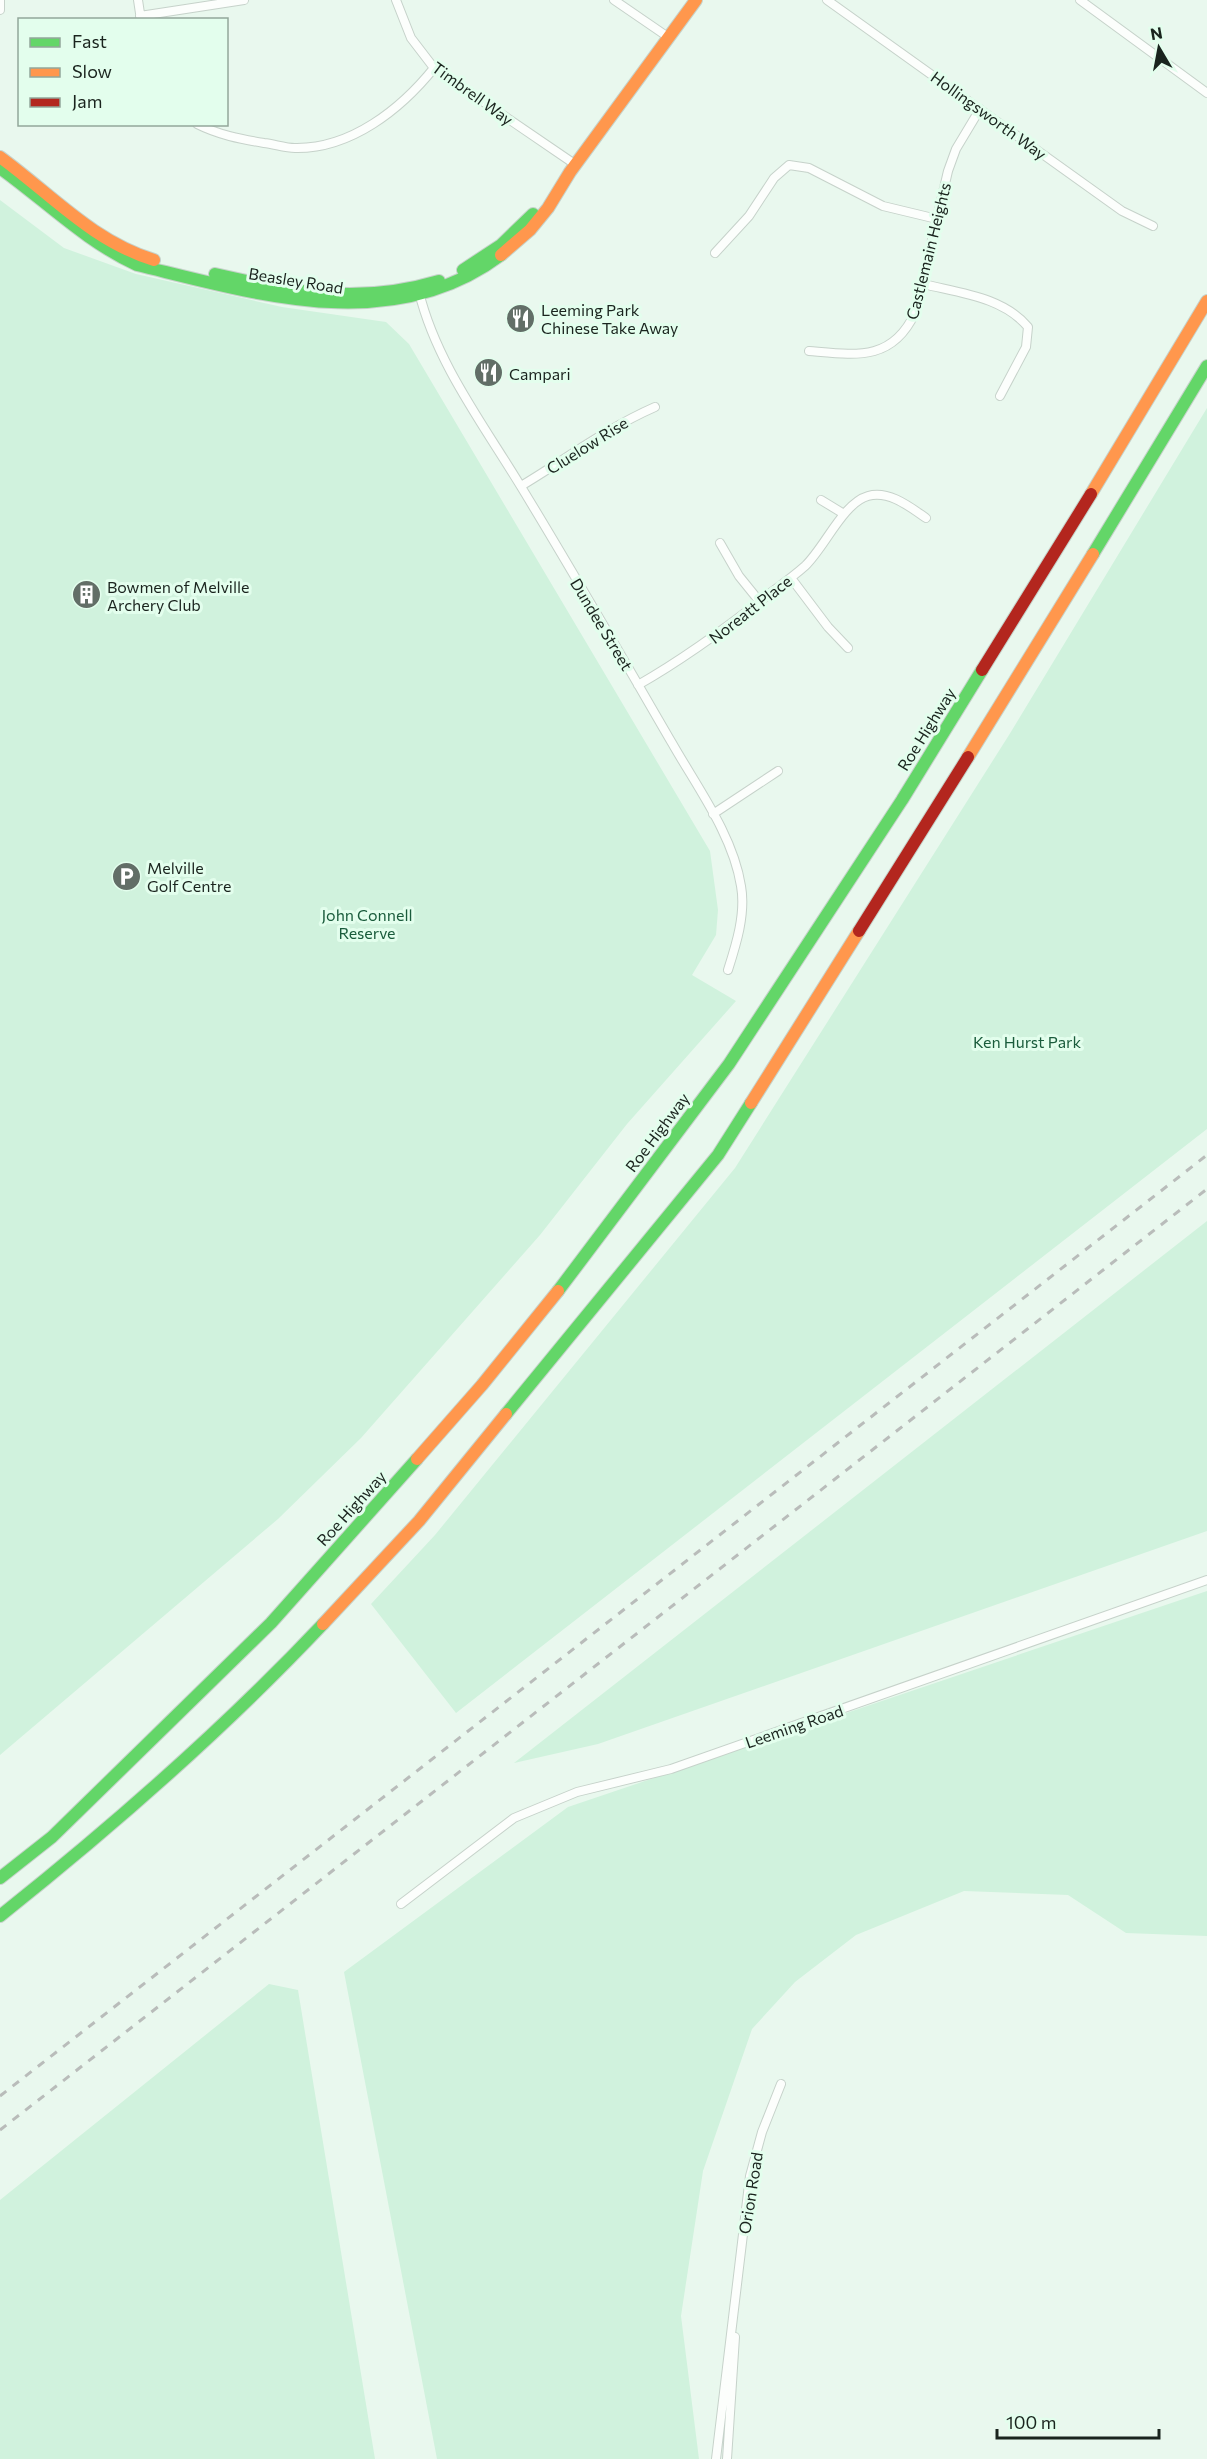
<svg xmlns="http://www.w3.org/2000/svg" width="1207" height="2459" viewBox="0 0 1207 2459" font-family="Commissioner,sans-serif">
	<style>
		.green { fill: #d0f2dd }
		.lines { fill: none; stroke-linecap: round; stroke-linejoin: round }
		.street-casing { stroke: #c6d2ca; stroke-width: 10 }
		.fast-casing { stroke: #c6d2ca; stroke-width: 14 }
		.slow-casing { stroke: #c6d2ca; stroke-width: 14 }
		.jam-casing { stroke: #c6d2ca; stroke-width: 14 }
		.street { stroke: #fcfefc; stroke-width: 8 }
		.fast { stroke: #63d668; stroke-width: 12 }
		.slow { stroke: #ff974d; stroke-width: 12 }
		.jam { stroke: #b3261e; stroke-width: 12 }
		.rail { stroke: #b9bcba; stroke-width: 3; stroke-dasharray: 8 8; stroke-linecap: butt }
		.labels { text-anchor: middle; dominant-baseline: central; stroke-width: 6; stroke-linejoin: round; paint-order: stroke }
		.street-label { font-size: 16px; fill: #1a241e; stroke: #e3feed }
		.poi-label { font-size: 16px; fill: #1a241e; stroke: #e3feed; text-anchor: start }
		.park-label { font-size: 16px; fill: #1a5c3c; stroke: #e3feed }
	</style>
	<rect width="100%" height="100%" fill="#e9f8ee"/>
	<path class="green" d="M 0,200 L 64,248 L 136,274 L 282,307 L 386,322 L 409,344 L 710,851 L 718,910 L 716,935 L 692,975 L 736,1001 L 627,1124 L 540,1235 L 361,1438 L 278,1519 L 0,1755 Z
		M 1207,408 L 1207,1129 L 456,1713 L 371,1604 L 435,1535 L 735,1168 L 1009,735 Z
		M 1207,1221 L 1207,1531 L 598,1744 L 514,1763 Z
		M 1207,1591 L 1207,1936 L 1126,1933 L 1068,1895 L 964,1891 L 856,1935 L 795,1982 L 752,2029 L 703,2171 L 681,2316 L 699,2459 L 437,2459 L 344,1972 L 568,1807 Z
		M 269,1984 L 298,1990 L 375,2459 L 0,2459 L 0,2200 Z"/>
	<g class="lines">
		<defs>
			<path id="street" d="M 138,0 L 141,20
				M 396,0 L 411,38 L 434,68 L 576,165
				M 614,0 L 668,37
				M 827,0 L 1122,211 L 1153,226
				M 1080,0 L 1207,93
				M 0,10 L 0,0
				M 140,16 L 244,0
				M 197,124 C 219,135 240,139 264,143 C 274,144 285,148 295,148 C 351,149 401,109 434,68
				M 715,253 L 749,216 L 774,178 L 789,165 L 809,168 L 883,206 L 937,219
				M 923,284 C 960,293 1003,297 1028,327 L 1026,347 L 1000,396
				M 419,292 C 436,362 483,424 520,485 C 572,570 622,657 672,743 C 697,787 733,835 741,886 C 746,914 736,945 728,970
				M 809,351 C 855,355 892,362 915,313 L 948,171 L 956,149 L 980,109
				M 521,486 C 566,459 607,428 655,407
				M 821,500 L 844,514
				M 720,543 L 739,576 L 760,602
				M 791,578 L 828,627 L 848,648
				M 638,685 C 687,657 729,626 773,591 C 784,583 795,575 805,566 C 825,547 843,503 868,496 C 889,490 910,507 926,518
				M 713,814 L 778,771
				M 401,1904 L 514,1818 L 577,1792 L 671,1769 L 1207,1580
				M 716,2459 L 750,2176 L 762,2132 L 781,2084
				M 727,2459 L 735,2337"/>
			<path id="fast" d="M 0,168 C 46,201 85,241 137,265 C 257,294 392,337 501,255
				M 463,270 L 501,245 L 533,214
				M 215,274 C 295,292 359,305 439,281
				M 1093,554 L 1207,366
				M 558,1291 L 729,1064 L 902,800 L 982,670
				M 506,1414 L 718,1155 L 751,1103
				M 0,1878 L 52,1837 L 271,1623 L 417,1459
				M 0,1916 C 113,1826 224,1729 323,1624"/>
			<path id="slow" d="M 0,157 C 51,194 92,241 154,260
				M 501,255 L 530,230 L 548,208 L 570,172 L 696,0
				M 1091,494 L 1207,301
				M 968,757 L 1093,554
				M 751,1103 L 859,931
				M 417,1459 L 482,1385 L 558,1291
				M 323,1624 L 419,1521 L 506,1414"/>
			<path id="jam" d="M 982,670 L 1091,494
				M 859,931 L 968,757"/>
		</defs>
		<use href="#street" class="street-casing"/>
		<use href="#fast" class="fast-casing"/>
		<use href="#slow" class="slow-casing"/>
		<use href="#jam" class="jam-casing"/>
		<use href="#street" class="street"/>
		<use href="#fast" class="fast"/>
		<use href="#slow" class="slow"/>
		<use href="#jam" class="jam"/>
		<path class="rail" d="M 0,2096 L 1207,1155
			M 0,2130 L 1207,1189"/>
	</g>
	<defs>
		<symbol id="restaurant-disc" viewBox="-11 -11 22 22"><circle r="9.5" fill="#626e67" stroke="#e3feed"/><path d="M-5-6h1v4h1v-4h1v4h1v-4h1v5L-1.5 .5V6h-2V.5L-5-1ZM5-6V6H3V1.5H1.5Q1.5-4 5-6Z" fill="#fff"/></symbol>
		<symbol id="building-disc" viewBox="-11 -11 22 22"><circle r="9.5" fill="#626e67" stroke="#e3feed"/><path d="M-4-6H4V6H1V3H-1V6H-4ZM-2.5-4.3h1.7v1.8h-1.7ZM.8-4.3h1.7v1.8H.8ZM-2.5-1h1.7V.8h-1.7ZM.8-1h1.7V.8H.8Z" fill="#fff"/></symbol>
		<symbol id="parking-disc" viewBox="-11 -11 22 22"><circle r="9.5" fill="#626e67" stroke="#e3feed"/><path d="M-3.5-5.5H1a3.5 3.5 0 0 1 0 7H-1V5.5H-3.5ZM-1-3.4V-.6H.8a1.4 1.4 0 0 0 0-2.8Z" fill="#fff"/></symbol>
	</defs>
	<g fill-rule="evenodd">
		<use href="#restaurant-disc" x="504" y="302" width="33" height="33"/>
		<use href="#restaurant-disc" x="472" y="356" width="33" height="33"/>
		<use href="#building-disc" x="70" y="578" width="33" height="33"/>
		<use href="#parking-disc" x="110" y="860" width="33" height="33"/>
	</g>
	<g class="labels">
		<g class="street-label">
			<text transform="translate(473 93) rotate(36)">Timbrell Way</text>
			<text transform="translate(989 115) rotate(36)">Hollingsworth Way</text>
			<text transform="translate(928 251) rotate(-76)">Castlemain Heights</text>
			<text transform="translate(296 280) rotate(9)">Beasley Road</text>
			<text transform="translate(587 445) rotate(-32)">Cluelow Rise</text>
			<text transform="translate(750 609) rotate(-38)">Noreatt Place</text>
			<text transform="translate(602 624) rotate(59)">Dundee Street</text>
			<text transform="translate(926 729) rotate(-58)">Roe Highway</text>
			<text transform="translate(657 1132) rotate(-53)">Roe Highway</text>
			<text transform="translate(351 1508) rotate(-48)">Roe Highway</text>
			<text transform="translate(794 1726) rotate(-19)">Leeming Road</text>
			<text transform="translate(750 2193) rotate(-81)">Orion Road</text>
		</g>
		<g class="poi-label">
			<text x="541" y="309">Leeming Park<tspan x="541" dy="18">Chinese Take Away</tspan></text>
			<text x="509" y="373">Campari</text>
			<text x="107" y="586">Bowmen of Melville<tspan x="107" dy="18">Archery Club</tspan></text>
			<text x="147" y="867">Melville<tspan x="147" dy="18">Golf Centre</tspan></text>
		</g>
		<g class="park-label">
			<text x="367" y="914">John Connell<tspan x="367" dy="18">Reserve</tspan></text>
			<text x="1027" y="1041">Ken Hurst Park</text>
		</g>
	</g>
	<rect x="18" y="18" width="210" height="108" fill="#e3feed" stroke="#93a79a" stroke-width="1.5"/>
	<rect x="30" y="38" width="30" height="9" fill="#63d668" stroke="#93a79a" stroke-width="1.5"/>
	<text x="72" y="48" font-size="18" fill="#1a241e">Fast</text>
	<rect x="30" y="68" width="30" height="9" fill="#ff974d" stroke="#93a79a" stroke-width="1.5"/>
	<text x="72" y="78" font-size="18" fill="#1a241e">Slow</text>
	<rect x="30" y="98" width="30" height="9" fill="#b3261e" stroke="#93a79a" stroke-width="1.5"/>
	<text x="72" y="108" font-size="18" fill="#1a241e">Jam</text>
	<g transform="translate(1159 48) rotate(350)" stroke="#e3feed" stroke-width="4.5" paint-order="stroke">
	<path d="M0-4.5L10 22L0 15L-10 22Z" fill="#1a241e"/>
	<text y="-9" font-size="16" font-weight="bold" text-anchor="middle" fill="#1a241e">N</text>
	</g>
	<path d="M997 2429v9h162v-9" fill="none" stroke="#1a241e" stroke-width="3"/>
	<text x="1006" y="2429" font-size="18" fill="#1a241e" stroke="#e3feed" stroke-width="4.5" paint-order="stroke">100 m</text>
</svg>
